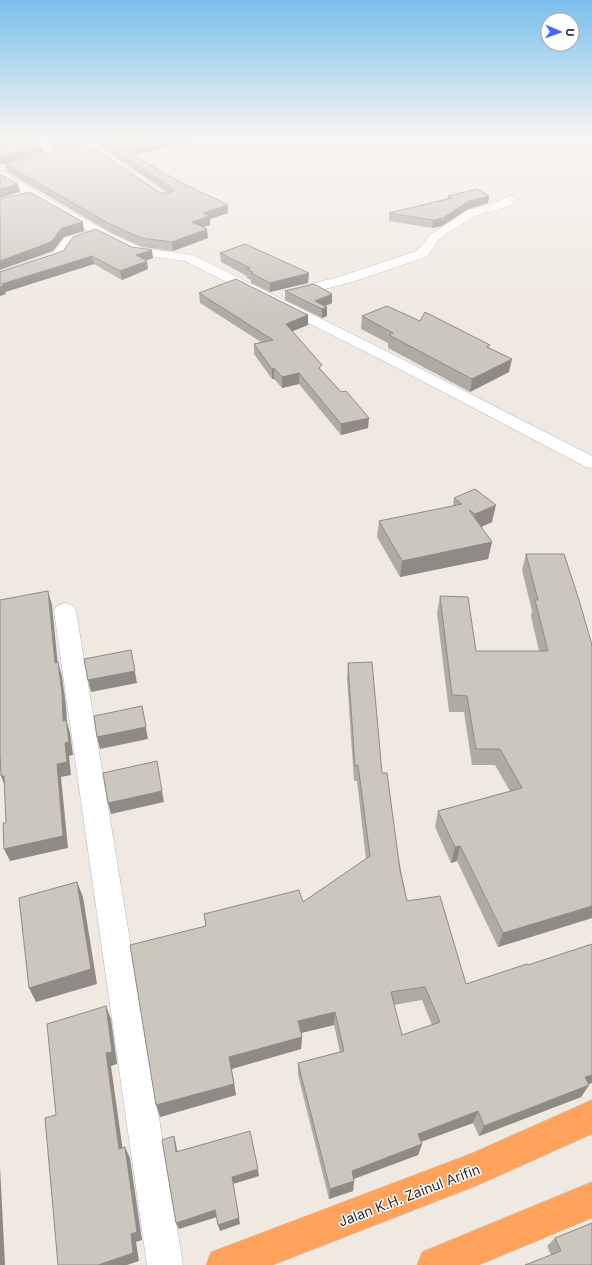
<svg xmlns="http://www.w3.org/2000/svg" width="592" height="1265" viewBox="0 0 592 1265" font-family="Inter,sans-serif">
	<style>
		.lines { fill: none; stroke-linecap: round; stroke-linejoin: round }
		.minor-casing { stroke: #b4b7c1; stroke-width: 1 }
		.highway-casing { stroke: #c9c9c9; stroke-width: 1 }
		.minor { fill: #fff; fill-rule: evenodd }
		.highway { fill: #ffa35c; fill-rule: evenodd }
		.wall { fill: #afaba4; fill-rule: evenodd }
		.shaded-wall { fill: #8e8b86 }
		.building { fill: #cbc7bf; stroke: #8e8b86; fill-rule: evenodd }
		.labels { text-anchor: middle; dominant-baseline: central; stroke-width: 3; stroke-linejoin: round; paint-order: stroke }
		.near-street-label { font-size: 14px; fill: #2e2e2e; stroke: #fff }
	</style>
	<rect width="100%" height="100%" fill="#efe9e1"/>
	<g class="lines">
		<defs>
			<path id="minor" d="M 24,137 L 35,137 L 57,150 L 115,137 L 132,137 L 131,139 L 55,157 L 51,156 Z
				M 0,171 L 109,233 L 142,248 L 193,255 L 394,355 L 592,456 L 592,468 L 586,467 L 384,361 L 185,261 L 134,254 L 97,236 L 74,244 L 64,258 L 0,281 L 0,272 L 54,252 L 64,238 L 88,231 L 0,179 Z
				M 510,196 L 514,197 L 516,200 C 509,210 487,211 476,216 C 466,221 447,232 439,240 C 434,245 432,252 426,257 L 352,282 L 294,297 L 289,298 L 284,297 L 282,294 L 284,291 L 342,276 L 416,251 L 421,247 L 430,235 L 468,210 L 490,204 Z
				M 65,603 L 73,606 L 76,611 L 183,1265 L 147,1265 L 54,611 L 57,606 Z"/>
			<path id="highway" d="M 592,1100 L 592,1134 L 476,1186 L 273,1265 L 206,1265 L 211,1252 L 470,1154 Z
				M 592,1182 L 592,1218 L 479,1265 L 417,1265 L 422,1252 Z"/>
		</defs>
		<use href="#minor" class="minor-casing"/>
		<use href="#highway" class="highway-casing"/>
		<use href="#minor" class="minor"/>
		<use href="#highway" class="highway"/>
	</g>
	<path class="wall" d="M 37,137 L 110,137 L 57,148 Z
		M 101,140 L 190,141 L 133,156 L 228,213 L 210,219 L 210,225 L 203,227 L 208,238 L 173,251 L 142,247 L 110,232 L 7,172 L 5,164 L 160,193 L 168,193 L 102,148 Z
		M 448,196 L 489,196 L 488,203 L 468,209 L 442,226 L 432,228 L 389,221 L 389,213 L 448,198 Z
		M 63,251 L 153,258 L 146,260 L 148,269 L 122,280 L 94,264 L 5,292 L 6,294 L 0,296 L 0,272 Z
		M 220,253 L 308,283 L 270,292 L 251,283 L 251,280 L 247,278 L 247,276 L 221,262 Z
		M 285,291 L 332,303 L 325,306 L 327,316 L 322,318 L 285,300 Z
		M 199,293 L 308,315 L 308,325 L 292,331 L 322,371 L 368,428 L 341,435 L 299,384 L 282,388 L 274,379 L 272,379 L 254,354 L 254,344 L 261,342 L 200,303 Z
		M 362,316 L 420,321 L 490,348 L 509,372 L 470,392 L 388,348 L 388,343 L 361,329 Z
		M 454,498 L 492,522 L 481,527 L 492,542 L 488,559 L 400,577 L 377,537 L 379,521 L 453,506 Z
		M 526,554 L 592,645 L 592,918 L 498,947 L 457,861 L 451,863 L 435,827 L 438,811 L 510,791 L 495,765 L 472,765 L 464,712 L 449,712 L 437,613 L 440,596 L 476,651 L 539,651 L 531,616 L 532,611 L 522,570 Z
		M 348,663 L 382,773 L 407,901 L 466,984 L 589,1085 L 581,1097 L 479,1136 L 473,1123 L 421,1142 L 422,1144 L 418,1155 L 354,1179 L 354,1181 L 353,1191 L 329,1199 L 298,1075 L 298,1063 L 340,1052 L 334,1025 L 301,1033 L 302,1037 L 301,1049 L 232,1069 L 236,1095 L 160,1117 L 206,926 L 204,914 L 303,902 L 366,859 L 357,781 L 354,781 L 347,679 ZM 422,1000 L 432,1025 L 402,1035 L 394,1005 Z
		M 555,1238 L 592,1265 L 551,1255 L 547,1246 Z"/>
	<path class="shaded-wall" d="M 76,137 L 110,137 L 57,148 L 56,141 Z
		M 177,137 L 190,137 L 190,141 L 126,157 L 124,150 Z
		M 41,145 L 43,152 L 0,165 L 0,157 Z
		M 18,184 L 20,192 L 0,198 L 0,189 Z
		M 489,196 L 488,203 L 468,209 L 442,226 L 432,228 L 433,220 L 469,201 Z
		M 228,205 L 228,213 L 210,219 L 210,225 L 193,230 L 192,222 L 203,213 Z
		M 83,222 L 84,231 L 64,237 L 53,251 L 0,270 L 0,261 L 62,228 Z
		M 207,229 L 208,238 L 173,251 L 172,242 Z
		M 152,250 L 153,258 L 137,264 L 136,255 Z
		M 92,256 L 94,264 L 5,292 L 6,294 L 0,296 L 0,287 L 2,284 Z
		M 147,261 L 148,269 L 122,280 L 120,271 Z
		M 309,273 L 308,283 L 270,292 L 270,283 Z
		M 332,294 L 332,303 L 320,308 L 315,301 Z
		M 327,307 L 327,316 L 322,318 L 322,309 Z
		M 308,315 L 308,325 L 286,334 L 286,324 Z
		M 512,359 L 509,372 L 470,392 L 472,379 Z
		M 274,368 L 274,379 L 272,379 L 272,369 Z
		M 299,373 L 299,384 L 282,388 L 282,377 Z
		M 369,418 L 368,428 L 341,435 L 341,424 Z
		M 496,505 L 492,522 L 472,531 L 475,514 Z
		M 492,542 L 488,559 L 400,577 L 402,561 Z
		M 48,591 L 52,605 L 59,676 L 55,663 Z
		M 131,650 L 137,683 L 91,692 L 88,680 Z
		M 58,662 L 62,676 L 66,706 L 67,723 L 70,733 L 73,755 L 69,756 L 71,775 L 61,777 L 68,848 L 10,861 L 4,849 L 57,764 L 65,743 L 63,721 Z
		M 142,706 L 148,739 L 100,749 L 97,737 Z
		M 1,776 L 4,776 L 6,789 Z
		M 162,791 L 164,802 L 111,814 L 108,803 Z
		M 460,846 L 457,861 L 451,863 L 455,847 Z
		M 77,882 L 83,897 L 97,984 L 36,1002 L 29,988 Z
		M 592,906 L 592,918 L 498,947 L 503,933 Z
		M 106,1006 L 111,1019 L 117,1064 L 111,1066 L 124,1159 L 119,1149 L 106,1053 Z
		M 335,1012 L 334,1025 L 297,1034 L 298,1021 Z
		M 302,1037 L 301,1049 L 231,1069 L 229,1057 Z
		M 592,1075 L 592,1083 L 577,1089 L 585,1077 Z
		M 234,1084 L 236,1095 L 160,1117 L 156,1105 Z
		M 589,1085 L 581,1097 L 479,1136 L 484,1126 Z
		M 478,1111 L 473,1123 L 415,1144 L 418,1134 Z
		M 174,1136 L 176,1144 L 179,1160 L 176,1152 Z
		M 422,1144 L 418,1155 L 350,1180 L 352,1171 Z
		M 125,1147 L 130,1158 L 142,1240 L 136,1242 L 139,1261 L 127,1265 L 98,1265 L 131,1234 Z
		M 0,1166 L 5,1265 L 0,1265 Z
		M 258,1169 L 259,1176 L 233,1184 L 240,1224 L 220,1231 L 218,1225 L 232,1177 Z
		M 354,1181 L 353,1191 L 329,1199 L 330,1189 Z
		M 215,1210 L 217,1217 L 179,1229 L 176,1223 Z"/>
	<path class="building" d="M 0,137 L 30,137 L 41,145 L 0,157 Z
		M 49,137 L 76,137 L 56,141 Z
		M 116,137 L 177,137 L 124,150 L 182,183 L 228,205 L 203,213 L 210,216 L 192,222 L 207,229 L 172,242 L 141,238 L 108,223 L 5,164 L 87,143 L 160,193 L 170,193 L 173,190 L 170,187 L 101,140 Z
		M 0,174 L 18,184 L 0,189 Z
		M 477,189 L 489,196 L 469,201 L 443,218 L 433,220 L 389,213 L 452,198 L 448,196 Z
		M 30,192 L 83,222 L 62,228 L 51,242 L 0,261 L 0,199 Z
		M 96,229 L 132,247 L 152,250 L 136,255 L 147,261 L 120,271 L 92,256 L 2,284 L 4,285 L 0,287 L 0,272 L 63,251 L 73,237 Z
		M 245,244 L 309,273 L 270,283 L 251,273 L 253,272 L 247,269 L 250,268 L 220,253 Z
		M 236,279 L 308,315 L 286,324 L 322,365 L 319,368 L 341,392 L 346,391 L 369,418 L 341,424 L 299,373 L 282,377 L 274,368 L 272,369 L 254,344 L 273,340 L 199,293 Z
		M 314,284 L 332,294 L 315,301 L 327,307 L 322,309 L 285,291 Z
		M 387,306 L 420,321 L 425,312 L 490,345 L 487,347 L 512,359 L 472,379 L 389,335 L 393,333 L 362,316 Z
		M 475,489 L 496,505 L 475,514 L 469,510 L 492,542 L 402,561 L 379,521 L 462,504 L 454,498 Z
		M 526,554 L 564,554 L 579,600 L 592,645 L 592,906 L 503,933 L 460,846 L 455,847 L 438,811 L 522,788 L 500,749 L 476,749 L 467,696 L 452,695 L 440,596 L 468,597 L 476,651 L 548,651 L 535,600 L 538,600 Z
		M 48,591 L 55,663 L 58,662 L 62,693 L 63,721 L 66,720 L 69,742 L 65,743 L 67,762 L 57,764 L 63,836 L 4,849 L 3,823 L 6,823 L 4,776 L 1,776 L 0,752 L 0,600 Z
		M 131,650 L 135,671 L 88,680 L 84,659 Z
		M 372,662 L 382,773 L 387,773 L 400,870 L 407,901 L 440,896 L 466,984 L 527,964 L 528,965 L 592,944 L 592,1075 L 585,1077 L 589,1085 L 484,1126 L 478,1111 L 418,1134 L 422,1144 L 352,1171 L 354,1181 L 330,1189 L 298,1063 L 344,1051 L 335,1012 L 298,1021 L 302,1037 L 229,1057 L 234,1084 L 156,1105 L 130,945 L 206,926 L 204,914 L 299,890 L 303,902 L 370,856 L 358,765 L 355,766 L 348,663 ZM 425,987 L 440,1022 L 402,1035 L 391,992 Z
		M 142,706 L 146,727 L 97,737 L 94,716 Z
		M 157,761 L 162,791 L 108,803 L 103,773 Z
		M 77,882 L 91,969 L 29,988 L 19,898 Z
		M 106,1006 L 112,1052 L 106,1053 L 119,1149 L 125,1147 L 137,1232 L 131,1234 L 133,1253 L 98,1265 L 58,1265 L 45,1118 L 56,1115 L 47,1024 Z
		M 250,1131 L 258,1169 L 232,1177 L 239,1218 L 218,1225 L 215,1210 L 176,1223 L 162,1140 L 174,1136 L 176,1152 Z
		M 592,1223 L 592,1265 L 525,1265 L 561,1251 L 555,1238 Z"/>
	<linearGradient id="sky" x2="0" y2="1"><stop stop-color="#7abfeb"/><stop offset="0.44" stop-color="#f8f5f2"/><stop offset="1" stop-color="#f8f5f2" stop-opacity="0"/></linearGradient>
	<rect width="592" height="314" fill="url(#sky)"/>
	<g class="labels">
		<g class="near-street-label">
			<text transform="translate(409 1195) rotate(-21)">Jalan K.H. Zainul Arifin</text>
		</g>
	</g>
	<g transform="translate(560 32) rotate(92)"><circle r="19" fill="#ffffff" stroke="#ababab"/>
	<path d="M0-3L7 15L0 10L-7 15Z" fill="#4264fb"/>
	<text y="-6" font-size="11" font-weight="bold" text-anchor="middle" fill="#2e2e2e">U</text>
	</g>
</svg>
